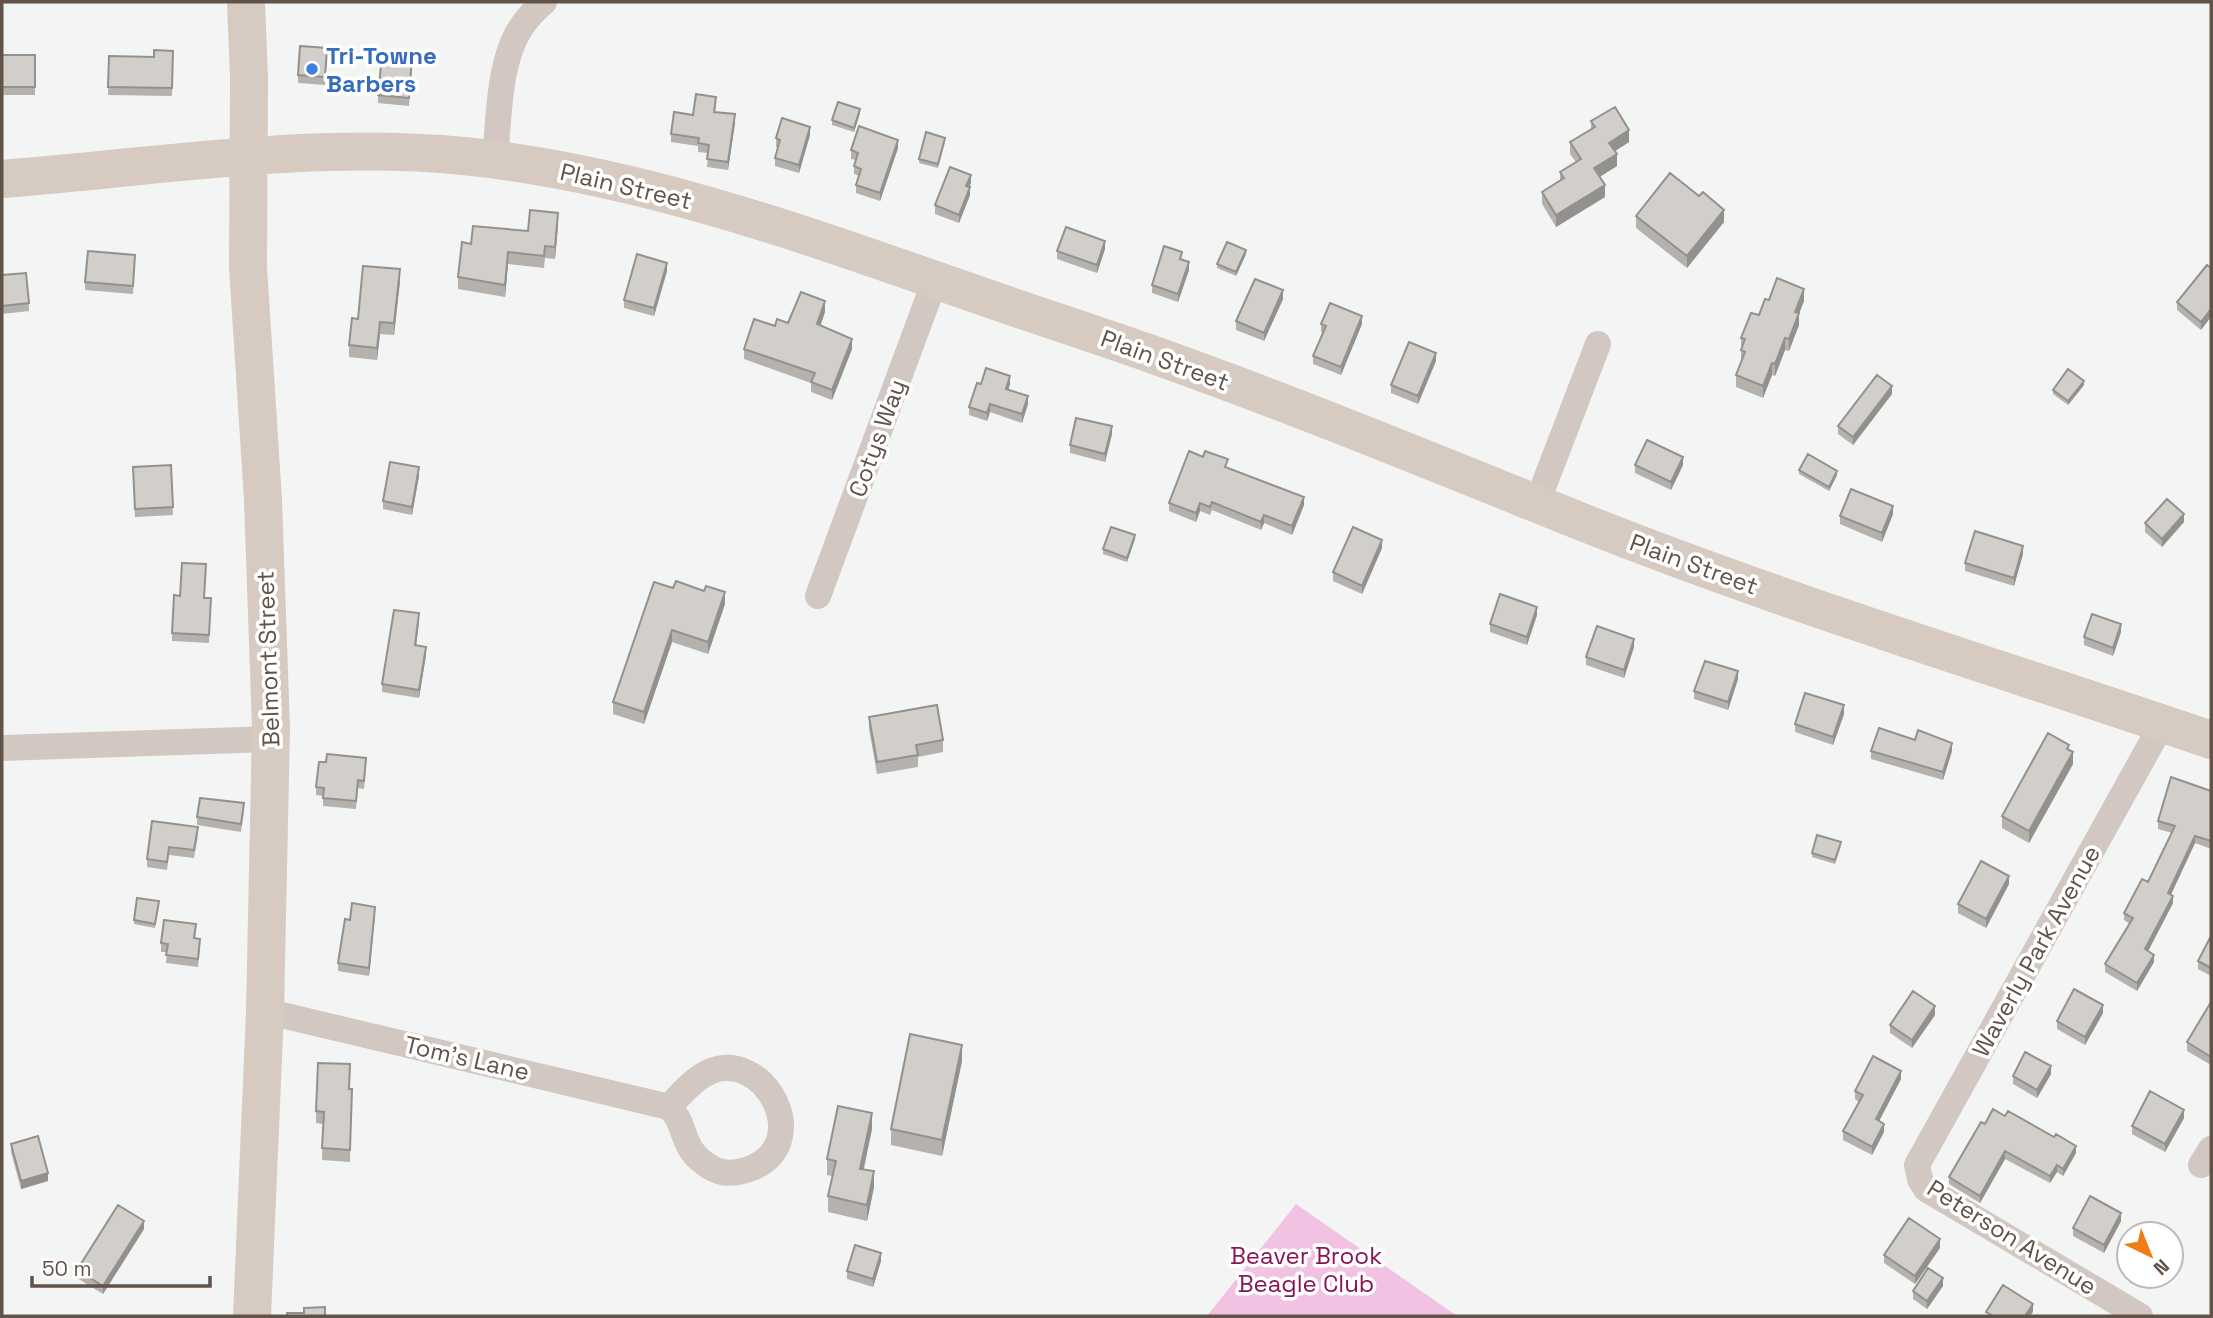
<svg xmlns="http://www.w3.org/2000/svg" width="2213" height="1318" viewBox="0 0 2213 1318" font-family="'Space Grotesk',sans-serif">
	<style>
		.green { fill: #f2c2e3 }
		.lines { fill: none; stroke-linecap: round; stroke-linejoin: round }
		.minor { stroke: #d2c8c1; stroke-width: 26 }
		.secondary { stroke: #d7cac0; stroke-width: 38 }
		.wall { fill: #b5b2ae }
		.shaded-wall { fill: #93918d }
		.building { fill: #d2cfca; stroke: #93918d; stroke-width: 2 }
		.shop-dot { fill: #3f7fe0; stroke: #fff; stroke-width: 2.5 }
		.labels { text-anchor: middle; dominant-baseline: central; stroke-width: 7; stroke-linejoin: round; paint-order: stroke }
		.shop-label { font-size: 24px; font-weight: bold; fill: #366cbe; stroke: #fff; text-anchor: start }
		.street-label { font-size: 24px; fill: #625349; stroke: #fff }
		.park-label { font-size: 24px; fill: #891457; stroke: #fff }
	</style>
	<rect width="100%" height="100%" fill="#f3f5f5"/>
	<path class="green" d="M 1296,1204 L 1457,1316 L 1207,1316 Z"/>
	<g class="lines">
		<path class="minor" d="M 495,160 C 499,119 498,61 522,26 C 528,17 536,9 544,2
			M 1537,503 L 1598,344
			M 818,596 L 935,280
			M 2,748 L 271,739
			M 265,1011 L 669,1107 C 680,1095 691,1082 705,1074 C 764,1042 819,1148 746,1170 C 734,1174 721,1174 710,1167 C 678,1148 689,1126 669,1107
			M 2201,1165 L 2211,1149
			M 2140,1316 L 1926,1189 L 1920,1179 L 1917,1165 L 2162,724"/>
		<path class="secondary" d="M 246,2 L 249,78 L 248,267 L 263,500 L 271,728 L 265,1011 L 252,1316
			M 2,179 C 156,167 310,141 464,156 C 639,174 803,234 967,291 C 1029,313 1092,333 1154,355 C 1300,407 1443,466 1587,524 C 1791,605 2003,669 2211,740"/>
	</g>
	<path class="wall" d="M 173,51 L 172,96 L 108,95 L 109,56 L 154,57 Z
		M 2,55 L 35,55 L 35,95 L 2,95 Z
		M 327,56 L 325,85 L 298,83 L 298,75 Z
		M 412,65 L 409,106 L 378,103 L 378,95 Z
		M 716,105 L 715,112 L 735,123 L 728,170 L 707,167 L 708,153 L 698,152 L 698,146 L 671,142 L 671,134 L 693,115 Z
		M 860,113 L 854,132 L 832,125 L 832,120 Z
		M 1591,121 L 1629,142 L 1615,151 L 1617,166 L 1600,177 L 1605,197 L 1556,227 L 1542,204 L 1542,192 L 1560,180 L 1560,172 L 1576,162 L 1570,154 L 1570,142 L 1591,129 Z
		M 810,135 L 799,173 L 775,166 L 775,158 L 778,147 L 776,147 L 776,138 Z
		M 945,142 L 938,168 L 919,163 L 919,159 Z
		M 898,148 L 880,201 L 856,193 L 856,185 L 859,176 L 854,174 L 854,166 L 856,160 L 851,159 L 851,150 Z
		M 971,183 L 969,187 L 970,195 L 959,223 L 935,214 L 935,205 Z
		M 1699,196 L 1724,222 L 1687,268 L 1636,228 L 1636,216 Z
		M 558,225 L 555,259 L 545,258 L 544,268 L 508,264 L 505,297 L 458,289 L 458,277 L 471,244 Z
		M 1105,249 L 1097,273 L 1057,259 L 1057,251 Z
		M 1246,254 L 1236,276 L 1217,268 L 1217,264 Z
		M 1182,259 L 1189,270 L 1178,302 L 1152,293 L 1152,285 Z
		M 135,263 L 133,294 L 85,290 L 85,282 Z
		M 2207,265 L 2201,330 L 2177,310 L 2177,302 Z
		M 667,271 L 654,316 L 624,308 L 624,300 Z
		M 2,275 L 29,303 L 29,311 L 2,314 Z
		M 400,281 L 394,335 L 380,334 L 377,360 L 349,357 L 349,345 L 358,319 Z
		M 1283,299 L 1264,341 L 1236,330 L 1236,321 Z
		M 1769,300 L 1804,301 L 1799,313 L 1799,325 L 1789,351 L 1785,350 L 1775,376 L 1772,375 L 1763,398 L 1736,387 L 1736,375 L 1741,361 L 1741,338 L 1759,315 Z
		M 825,312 L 820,326 L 852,349 L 832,400 L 811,392 L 811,383 L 744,359 L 744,349 L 775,326 L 788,323 Z
		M 1321,324 L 1362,324 L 1341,375 L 1313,364 L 1313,356 L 1323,333 L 1321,332 Z
		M 1436,361 L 1418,404 L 1391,393 L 1391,385 Z
		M 981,384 L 1010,384 L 1008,390 L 1028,404 L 1022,423 L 990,412 L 987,421 L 969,415 L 969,407 Z
		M 2084,385 L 2068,405 L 2053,394 L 2053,390 Z
		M 1892,394 L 1853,445 L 1838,434 L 1838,426 Z
		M 1112,434 L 1105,462 L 1070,453 L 1070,445 Z
		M 171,465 L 173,515 L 135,517 L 133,475 Z
		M 1635,465 L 1683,465 L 1671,490 L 1635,473 Z
		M 1228,468 L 1304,505 L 1292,535 L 1264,523 L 1261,530 L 1212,510 L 1210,515 L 1200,511 L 1196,522 L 1169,511 L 1169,503 Z
		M 1799,470 L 1837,475 L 1829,491 L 1799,474 Z
		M 419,476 L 412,515 L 383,509 L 383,501 Z
		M 1893,514 L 1882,542 L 1840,524 L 1840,516 Z
		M 2184,522 L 2162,547 L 2145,532 L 2145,523 Z
		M 1135,539 L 1127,562 L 1103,554 L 1103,549 Z
		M 1382,548 L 1362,594 L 1333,581 L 1333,572 Z
		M 2023,554 L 2014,586 L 1965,571 L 1965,563 Z
		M 673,588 L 725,604 L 708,654 L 672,642 L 644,724 L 613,714 L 613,702 Z
		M 180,596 L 211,598 L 209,643 L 172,641 L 172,633 Z
		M 1537,615 L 1527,645 L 1490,632 L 1490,624 Z
		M 419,622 L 416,646 L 426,655 L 419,698 L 382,692 L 382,684 Z
		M 2121,632 L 2113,656 L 2084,645 L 2084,637 Z
		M 1634,647 L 1624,678 L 1586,665 L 1586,657 Z
		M 1738,679 L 1728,710 L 1694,699 L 1694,691 Z
		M 1844,714 L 1833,745 L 1795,732 L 1795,724 Z
		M 869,717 L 943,740 L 943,752 L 918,757 L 918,767 L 877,774 L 869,729 Z
		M 1915,740 L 1952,751 L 1943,780 L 1871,759 L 1871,751 Z
		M 2069,750 L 2073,764 L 2029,843 L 2002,828 L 2002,816 Z
		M 366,766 L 364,789 L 358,788 L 356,809 L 323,806 L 323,796 L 316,795 L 316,787 Z
		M 2211,791 L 2211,849 L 2195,843 L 2171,894 L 2173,903 L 2148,951 L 2154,962 L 2137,991 L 2105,972 L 2105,964 L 2130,924 L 2124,920 L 2124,913 L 2148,882 L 2172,833 L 2158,829 L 2158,821 Z
		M 244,812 L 241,832 L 197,825 L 197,817 Z
		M 152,821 L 198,835 L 194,858 L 169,855 L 167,870 L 147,867 L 147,859 Z
		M 1841,846 L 1835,864 L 1812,857 L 1812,853 Z
		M 2009,884 L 1986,928 L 1958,913 L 1958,904 Z
		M 159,905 L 155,928 L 134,924 L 134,920 Z
		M 375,915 L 369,976 L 338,971 L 338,963 L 350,920 Z
		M 196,932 L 195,938 L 200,947 L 198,967 L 166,963 L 167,952 L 161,952 L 161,943 Z
		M 2211,936 L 2211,976 L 2198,969 L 2198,961 Z
		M 2211,1002 L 2211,1065 L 2187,1051 L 2187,1042 Z
		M 2103,1013 L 2085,1045 L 2057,1029 L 2057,1021 Z
		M 1935,1015 L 1912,1048 L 1890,1033 L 1890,1025 Z
		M 962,1061 L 942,1156 L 891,1145 L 891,1129 Z
		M 2051,1074 L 2037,1098 L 2013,1084 L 2013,1076 Z
		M 1901,1079 L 1879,1121 L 1884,1132 L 1872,1155 L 1843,1140 L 1843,1131 L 1859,1102 L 1855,1099 L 1855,1091 Z
		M 350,1089 L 352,1089 L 350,1162 L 322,1160 L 323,1124 L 316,1123 L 316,1111 Z
		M 2184,1118 L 2165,1152 L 2132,1134 L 2132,1126 Z
		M 1985,1124 L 2076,1153 L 2063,1176 L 2057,1172 L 2050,1183 L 2005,1159 L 1980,1203 L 1949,1184 L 1949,1177 Z
		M 872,1129 L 864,1169 L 874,1187 L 867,1221 L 828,1212 L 828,1196 L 832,1176 L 827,1175 L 827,1159 Z
		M 11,1144 L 48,1181 L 21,1189 L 11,1152 Z
		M 2121,1221 L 2104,1253 L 2073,1236 L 2073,1228 Z
		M 144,1229 L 103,1294 L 77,1278 L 77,1270 Z
		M 1940,1248 L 1915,1284 L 1884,1263 L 1884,1255 Z
		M 881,1261 L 873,1287 L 847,1279 L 847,1271 Z
		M 1943,1286 L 1927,1309 L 1913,1299 L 1913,1291 Z"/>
	<path class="shaded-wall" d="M 860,109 L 860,113 L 854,132 L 854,128 Z
		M 735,114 L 735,123 L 728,170 L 728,162 Z
		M 810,127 L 810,135 L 799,173 L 799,165 Z
		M 1629,130 L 1629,142 L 1609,155 L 1609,143 Z
		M 898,140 L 898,148 L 880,201 L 880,193 Z
		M 1617,154 L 1617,166 L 1594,180 L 1594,168 Z
		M 971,175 L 971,183 L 966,194 L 966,186 Z
		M 1605,185 L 1605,197 L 1556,227 L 1556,215 Z
		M 970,187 L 970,195 L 959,223 L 959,215 Z
		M 1724,210 L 1724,222 L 1687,268 L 1687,256 Z
		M 558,213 L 558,225 L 555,259 L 555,247 Z
		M 1105,241 L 1105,249 L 1097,273 L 1097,265 Z
		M 1246,250 L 1246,254 L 1236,276 L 1236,272 Z
		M 508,252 L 508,264 L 505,297 L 505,285 Z
		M 1189,262 L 1189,270 L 1178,302 L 1178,294 Z
		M 667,263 L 667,271 L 654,316 L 654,308 Z
		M 400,269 L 400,281 L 394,335 L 394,323 Z
		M 1804,289 L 1804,301 L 1795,324 L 1795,312 Z
		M 1283,290 L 1283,299 L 1264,341 L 1264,333 Z
		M 825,301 L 825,312 L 817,335 L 817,324 Z
		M 2211,309 L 2211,317 L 2201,330 L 2201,322 Z
		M 1799,313 L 1799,325 L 1789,351 L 1789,339 Z
		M 1362,316 L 1362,324 L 1341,375 L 1341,367 Z
		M 380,322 L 380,334 L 377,360 L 377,348 Z
		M 1785,338 L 1785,350 L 1775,376 L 1775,364 Z
		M 852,339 L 852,349 L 832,400 L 832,390 Z
		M 1436,353 L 1436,361 L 1418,404 L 1418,396 Z
		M 1772,363 L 1772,375 L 1763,398 L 1763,386 Z
		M 1010,376 L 1010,384 L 1006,397 L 1006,389 Z
		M 2084,381 L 2084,385 L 2068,405 L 2068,401 Z
		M 1892,386 L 1892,394 L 1853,445 L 1853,437 Z
		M 1028,396 L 1028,404 L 1022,423 L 1022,414 Z
		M 990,404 L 990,412 L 987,421 L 987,413 Z
		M 1112,426 L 1112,434 L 1105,462 L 1105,454 Z
		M 1683,457 L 1683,465 L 1671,490 L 1671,482 Z
		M 419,467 L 419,476 L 412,515 L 412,507 Z
		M 1837,471 L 1837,475 L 1829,491 L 1829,487 Z
		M 1304,497 L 1304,505 L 1292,535 L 1292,526 Z
		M 1200,503 L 1200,511 L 1196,522 L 1196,513 Z
		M 1893,506 L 1893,514 L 1882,542 L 1882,533 Z
		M 2184,514 L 2184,522 L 2162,547 L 2162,539 Z
		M 1264,515 L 1264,523 L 1261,530 L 1261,522 Z
		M 1135,535 L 1135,539 L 1127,562 L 1127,558 Z
		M 1382,540 L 1382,548 L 1362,594 L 1362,586 Z
		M 2023,546 L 2023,554 L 2014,586 L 2014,578 Z
		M 725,592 L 725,604 L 708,654 L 708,642 Z
		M 1537,607 L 1537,615 L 1527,645 L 1527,637 Z
		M 419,613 L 419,622 L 415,653 L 415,645 Z
		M 2121,624 L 2121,632 L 2113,656 L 2113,648 Z
		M 672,630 L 672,642 L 644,724 L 644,712 Z
		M 1634,639 L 1634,647 L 1624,678 L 1624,670 Z
		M 426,647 L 426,655 L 419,698 L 419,690 Z
		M 1738,671 L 1738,679 L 1728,710 L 1728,702 Z
		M 1844,705 L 1844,714 L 1833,745 L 1833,737 Z
		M 1952,743 L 1952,751 L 1943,780 L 1943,772 Z
		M 2073,752 L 2073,764 L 2029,843 L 2029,831 Z
		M 2195,836 L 2195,843 L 2168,901 L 2168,893 Z
		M 2009,876 L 2009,884 L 1986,928 L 1986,919 Z
		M 2173,896 L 2173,903 L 2145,957 L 2145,949 Z
		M 375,907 L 375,915 L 369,976 L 369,968 Z
		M 2154,955 L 2154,962 L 2137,991 L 2137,983 Z
		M 2103,1005 L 2103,1013 L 2085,1045 L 2085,1037 Z
		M 1935,1006 L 1935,1015 L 1912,1048 L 1912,1040 Z
		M 962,1045 L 962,1061 L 942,1156 L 942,1140 Z
		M 2051,1066 L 2051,1074 L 2037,1098 L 2037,1090 Z
		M 1901,1071 L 1901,1079 L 1876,1127 L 1876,1119 Z
		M 2184,1110 L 2184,1118 L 2165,1152 L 2165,1144 Z
		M 872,1113 L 872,1129 L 860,1184 L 860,1169 Z
		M 1884,1124 L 1884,1132 L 1872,1155 L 1872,1147 Z
		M 2076,1146 L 2076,1153 L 2063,1176 L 2063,1169 Z
		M 2005,1151 L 2005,1159 L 1980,1203 L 1980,1196 Z
		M 2057,1165 L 2057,1172 L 2050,1183 L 2050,1176 Z
		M 874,1171 L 874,1187 L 867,1221 L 867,1205 Z
		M 48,1173 L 48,1181 L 21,1189 L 21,1181 Z
		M 2121,1213 L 2121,1221 L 2104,1253 L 2104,1245 Z
		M 144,1221 L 144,1229 L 103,1294 L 103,1286 Z
		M 1940,1239 L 1940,1248 L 1915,1284 L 1915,1276 Z
		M 881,1253 L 881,1261 L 873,1287 L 873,1279 Z
		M 1943,1278 L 1943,1286 L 1927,1309 L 1927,1301 Z
		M 2033,1304 L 2033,1312 L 2030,1316 L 2025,1316 Z"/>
	<path class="building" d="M 300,46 L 327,48 L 325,77 L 298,75 Z
		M 154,50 L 173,51 L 172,88 L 108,87 L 109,56 L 154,57 Z
		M 2,55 L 35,55 L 35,87 L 2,87 Z
		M 382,55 L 412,57 L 409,98 L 378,95 Z
		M 696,94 L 716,97 L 714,112 L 735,114 L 728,162 L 707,159 L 709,145 L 698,143 L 699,138 L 671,134 L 674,112 L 693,115 Z
		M 838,102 L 860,109 L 854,128 L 832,120 Z
		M 1615,107 L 1629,130 L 1609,143 L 1617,154 L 1594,168 L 1605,185 L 1556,215 L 1542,192 L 1564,178 L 1560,172 L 1581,159 L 1570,142 L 1595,127 L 1591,121 Z
		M 782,118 L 810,127 L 799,165 L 775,158 L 780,140 L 776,138 Z
		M 859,126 L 898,140 L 880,193 L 856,185 L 861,169 L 854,166 L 858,153 L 851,150 Z
		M 926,132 L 945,138 L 938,164 L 919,159 Z
		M 950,167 L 971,175 L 966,186 L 970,187 L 959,215 L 935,205 Z
		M 1670,173 L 1699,196 L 1703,192 L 1724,210 L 1687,256 L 1636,216 Z
		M 530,210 L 558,213 L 555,247 L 545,246 L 544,256 L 508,252 L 505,285 L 458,277 L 462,242 L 471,244 L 473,226 L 528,231 Z
		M 1066,227 L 1105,241 L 1097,265 L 1057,251 Z
		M 1227,242 L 1246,250 L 1236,272 L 1217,264 Z
		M 1164,246 L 1182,252 L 1180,259 L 1189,262 L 1178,294 L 1152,285 Z
		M 88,251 L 135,255 L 133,286 L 85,282 Z
		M 637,254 L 667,263 L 654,308 L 624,300 Z
		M 2207,265 L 2211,268 L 2211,309 L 2201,322 L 2177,302 Z
		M 363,266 L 400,269 L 394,323 L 380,322 L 377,348 L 349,345 L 352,318 L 358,319 Z
		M 26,273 L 29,303 L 2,306 L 2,275 Z
		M 1777,278 L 1804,289 L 1795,312 L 1799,313 L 1789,339 L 1785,338 L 1775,364 L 1772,363 L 1763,386 L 1736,375 L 1745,352 L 1741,350 L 1745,339 L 1741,338 L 1751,313 L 1759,315 L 1765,299 L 1769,300 Z
		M 1255,279 L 1283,290 L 1264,333 L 1236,321 Z
		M 801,292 L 825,301 L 817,324 L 852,339 L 832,390 L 811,382 L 815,373 L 744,349 L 754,319 L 775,326 L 777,319 L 788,323 Z
		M 1330,303 L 1362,316 L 1341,367 L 1313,356 L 1326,326 L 1321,324 Z
		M 1409,342 L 1436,353 L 1418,396 L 1391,385 Z
		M 986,368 L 1010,376 L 1006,389 L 1028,396 L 1022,414 L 990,404 L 987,413 L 969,407 L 977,383 L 981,384 Z
		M 2068,369 L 2084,381 L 2068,401 L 2053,390 Z
		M 1877,375 L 1892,386 L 1853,437 L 1838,426 Z
		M 1076,418 L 1112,426 L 1105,454 L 1070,445 Z
		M 1647,440 L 1683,457 L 1671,482 L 1635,465 Z
		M 1189,451 L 1203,457 L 1205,451 L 1228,459 L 1225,467 L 1304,497 L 1292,526 L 1264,515 L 1261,522 L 1212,502 L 1210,507 L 1200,503 L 1196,513 L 1169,503 Z
		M 1808,454 L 1837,471 L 1829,487 L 1799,470 Z
		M 390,462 L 419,467 L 412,507 L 383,501 Z
		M 171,465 L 173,507 L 135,509 L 133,467 Z
		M 1851,489 L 1893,506 L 1882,533 L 1840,516 Z
		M 2167,499 L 2184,514 L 2162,539 L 2145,523 Z
		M 1111,527 L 1135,535 L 1127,558 L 1103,549 Z
		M 1353,527 L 1382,540 L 1362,586 L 1333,572 Z
		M 1975,531 L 2023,546 L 2014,578 L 1965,563 Z
		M 182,563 L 206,564 L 204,598 L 211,598 L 209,635 L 172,633 L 174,595 L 180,596 Z
		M 676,581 L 704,591 L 706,586 L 725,592 L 708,642 L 672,630 L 644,712 L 613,702 L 654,582 L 673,588 Z
		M 1500,594 L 1537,607 L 1527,637 L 1490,624 Z
		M 394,610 L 419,613 L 415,645 L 426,647 L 419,690 L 382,684 Z
		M 2092,614 L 2121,624 L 2113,648 L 2084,637 Z
		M 1597,626 L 1634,639 L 1624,670 L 1586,657 Z
		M 1705,661 L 1738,671 L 1728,702 L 1694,691 Z
		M 1805,693 L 1844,705 L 1833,737 L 1795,724 Z
		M 937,705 L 943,740 L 916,745 L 918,755 L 877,762 L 869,717 Z
		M 1879,728 L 1915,740 L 1918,730 L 1952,743 L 1943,772 L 1871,751 Z
		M 2048,733 L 2069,745 L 2067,749 L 2073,752 L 2029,831 L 2002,816 Z
		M 327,754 L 366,758 L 364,781 L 358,780 L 356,801 L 323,798 L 324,788 L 316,787 L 319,762 L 326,762 Z
		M 2171,777 L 2211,791 L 2211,841 L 2195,836 L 2168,893 L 2173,896 L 2145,949 L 2154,955 L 2137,983 L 2105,964 L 2133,918 L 2124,913 L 2142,879 L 2148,882 L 2175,826 L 2158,821 Z
		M 200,798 L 244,803 L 241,824 L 197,817 Z
		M 152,821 L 198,827 L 194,850 L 169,847 L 167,862 L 147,859 Z
		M 1817,835 L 1841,842 L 1835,860 L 1812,853 Z
		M 1981,861 L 2009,876 L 1986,919 L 1958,904 Z
		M 137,898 L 159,901 L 155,924 L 134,920 Z
		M 352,903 L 375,907 L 369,968 L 338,963 L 345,919 L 350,920 Z
		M 164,920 L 196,924 L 194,938 L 200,939 L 198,959 L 166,955 L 168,944 L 161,943 Z
		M 2211,936 L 2211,968 L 2198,961 Z
		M 2074,989 L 2103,1005 L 2085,1037 L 2057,1021 Z
		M 1913,991 L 1935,1006 L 1912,1040 L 1890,1025 Z
		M 2211,1002 L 2211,1057 L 2187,1042 Z
		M 910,1034 L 962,1045 L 942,1140 L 891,1129 Z
		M 2025,1052 L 2051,1066 L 2037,1090 L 2013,1076 Z
		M 1873,1056 L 1901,1071 L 1876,1119 L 1884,1124 L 1872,1147 L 1843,1131 L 1863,1095 L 1855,1091 Z
		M 318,1063 L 350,1064 L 349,1089 L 352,1089 L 350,1150 L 322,1148 L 324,1112 L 316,1111 Z
		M 2150,1091 L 2184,1110 L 2165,1144 L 2132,1126 Z
		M 838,1106 L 872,1113 L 860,1169 L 874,1171 L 867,1205 L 828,1196 L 836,1161 L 827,1159 Z
		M 1993,1109 L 2005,1116 L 2008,1111 L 2054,1137 L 2056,1134 L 2076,1146 L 2063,1169 L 2057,1165 L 2050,1176 L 2005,1151 L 1980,1196 L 1949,1177 L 1981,1122 L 1985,1124 Z
		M 38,1136 L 48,1173 L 21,1181 L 11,1144 Z
		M 2090,1196 L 2121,1213 L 2104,1245 L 2073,1228 Z
		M 118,1205 L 144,1221 L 103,1286 L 77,1270 Z
		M 1909,1218 L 1940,1239 L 1915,1276 L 1884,1255 Z
		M 855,1245 L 881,1253 L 873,1279 L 847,1271 Z
		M 1928,1268 L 1943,1278 L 1927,1301 L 1913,1291 Z
		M 2003,1285 L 2033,1304 L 2025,1316 L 1993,1316 L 1986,1312 Z
		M 325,1307 L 325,1316 L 287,1316 L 287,1313 L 304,1313 L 304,1308 Z"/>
	<circle class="shop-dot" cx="312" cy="69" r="7"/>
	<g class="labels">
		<g class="shop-label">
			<text x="326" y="55">Tri-Towne<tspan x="326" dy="28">Barbers</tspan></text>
		</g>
		<g class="street-label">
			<text transform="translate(626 186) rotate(13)">Plain Street</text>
			<text transform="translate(1165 360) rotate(20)">Plain Street</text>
			<text transform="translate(877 438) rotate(-70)">Cotys Way</text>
			<text transform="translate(1694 564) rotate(20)">Plain Street</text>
			<text transform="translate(268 659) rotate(-92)">Belmont Street</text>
			<text transform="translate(2036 951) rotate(-61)">Waverly Park Avenue</text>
			<text transform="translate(467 1058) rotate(13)">Tom's Lane</text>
			<text transform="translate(2012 1237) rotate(32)">Peterson Avenue</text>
		</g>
		<g class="park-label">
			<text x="1306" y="1255">Beaver Brook<tspan x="1306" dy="28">Beagle Club</tspan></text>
		</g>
	</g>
	<rect width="2213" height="1318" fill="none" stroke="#625349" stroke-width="7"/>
	<g transform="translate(2150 1255) rotate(137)"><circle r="33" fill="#ffffff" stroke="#c0bab6" stroke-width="2"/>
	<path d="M0-5L12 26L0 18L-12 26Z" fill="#ee7e14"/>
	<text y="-10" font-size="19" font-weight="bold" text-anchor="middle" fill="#625349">N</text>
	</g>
	<path d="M32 1276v10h178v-10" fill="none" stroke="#625349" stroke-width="3.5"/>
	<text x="42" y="1276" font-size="21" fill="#625349" stroke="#ffffff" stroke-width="5" paint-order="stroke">50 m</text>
</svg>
